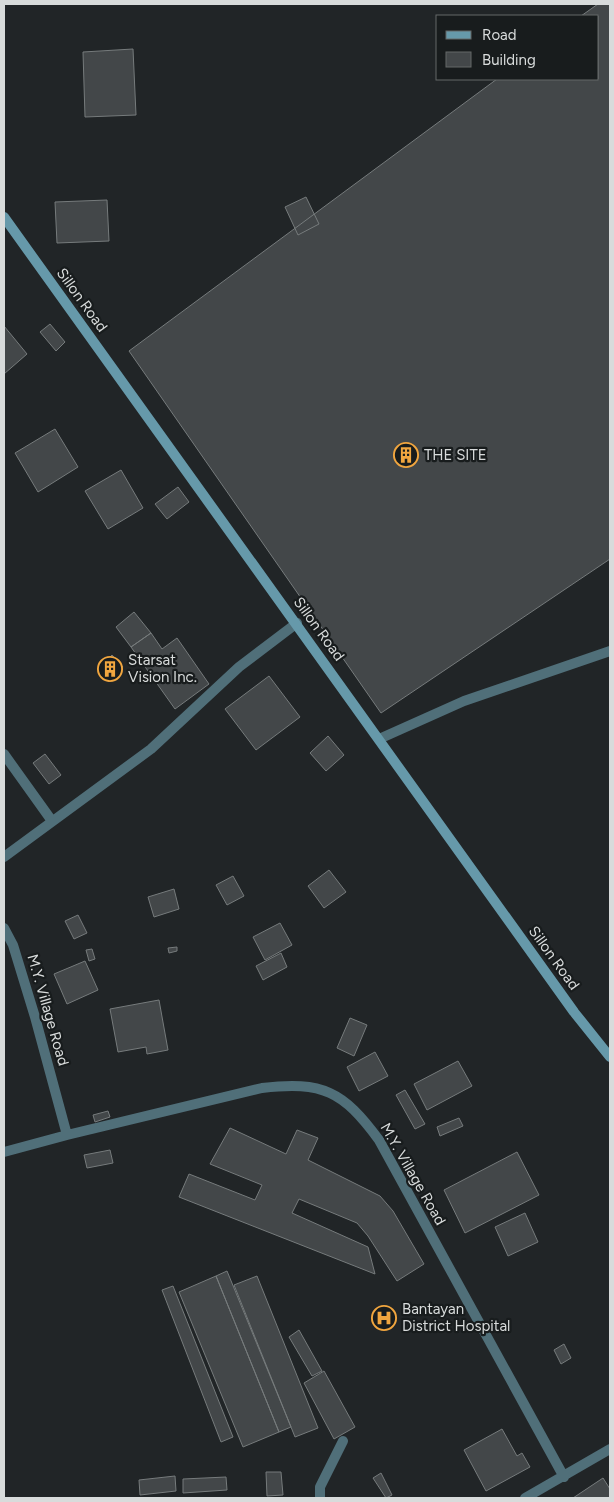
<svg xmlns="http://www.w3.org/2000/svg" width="614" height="1502" viewBox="0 0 614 1502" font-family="Figtree,sans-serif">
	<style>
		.building { fill: #434749; stroke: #767b7c }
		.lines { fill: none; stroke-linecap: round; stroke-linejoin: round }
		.service { stroke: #506f79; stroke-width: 10 }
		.minor { stroke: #506f79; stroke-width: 10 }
		.secondary { stroke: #69a; stroke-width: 10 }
		.labels { text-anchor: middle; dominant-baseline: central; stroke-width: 4.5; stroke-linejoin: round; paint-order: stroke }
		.street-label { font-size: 15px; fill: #d8dbdb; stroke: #181c1d }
		.poi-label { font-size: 15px; fill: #d8dbdb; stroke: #181c1d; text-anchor: start }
	</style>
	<rect width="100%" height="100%" fill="#212527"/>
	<path class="building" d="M 598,4 L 610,4 L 610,559 L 381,713 L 129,351 L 497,79 L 598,79 L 598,16 L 581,16 Z
		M 133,49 L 136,115 L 85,117 L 83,52 Z
		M 306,197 L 319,224 L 298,235 L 285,207 Z
		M 107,200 L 109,241 L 57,243 L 55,202 Z
		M 50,324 L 65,342 L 56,351 L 40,332 Z
		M 4,326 L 27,354 L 4,374 Z
		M 55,429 L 78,467 L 38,492 L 15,453 Z
		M 121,470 L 143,508 L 108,529 L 85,491 Z
		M 178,487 L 189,502 L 167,519 L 155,504 Z
		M 134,612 L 151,633 L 131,647 L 116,627 Z
		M 151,633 L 162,649 L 177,638 L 209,684 L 175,709 L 131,647 Z
		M 112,655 L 123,667 L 109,682 L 98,670 Z
		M 269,676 L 300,717 L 256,750 L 225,709 Z
		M 328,736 L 344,755 L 326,771 L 310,753 Z
		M 45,754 L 61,775 L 49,784 L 33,763 Z
		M 329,870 L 346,892 L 324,908 L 308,886 Z
		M 233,876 L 244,896 L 227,905 L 216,885 Z
		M 174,889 L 179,909 L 154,917 L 148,897 Z
		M 78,915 L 87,933 L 74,939 L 65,921 Z
		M 280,923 L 292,945 L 265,960 L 253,937 Z
		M 177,947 L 177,951 L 169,953 L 168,948 Z
		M 92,949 L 95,959 L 89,961 L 86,950 Z
		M 281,953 L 287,967 L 263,980 L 256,966 Z
		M 85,961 L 98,990 L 67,1004 L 54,974 Z
		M 159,1000 L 168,1050 L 147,1054 L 146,1047 L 118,1052 L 110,1009 Z
		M 350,1018 L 367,1025 L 354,1056 L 337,1048 Z
		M 375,1052 L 388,1076 L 359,1091 L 347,1067 Z
		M 458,1061 L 472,1086 L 427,1110 L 414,1084 Z
		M 405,1090 L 425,1124 L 415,1129 L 396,1095 Z
		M 108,1111 L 110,1117 L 95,1122 L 93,1115 Z
		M 459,1118 L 463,1126 L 440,1136 L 437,1127 Z
		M 230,1128 L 286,1154 L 297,1130 L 318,1138 L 308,1160 L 380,1196 L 393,1211 L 424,1264 L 397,1281 L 368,1236 L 357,1223 L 299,1199 L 292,1213 L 368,1247 L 375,1274 L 179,1197 L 189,1174 L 255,1200 L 262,1185 L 210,1164 Z
		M 110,1150 L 113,1163 L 87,1168 L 84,1155 Z
		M 517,1152 L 539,1195 L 465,1233 L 444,1190 Z
		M 525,1213 L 538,1242 L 508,1256 L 495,1227 Z
		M 227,1271 L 291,1427 L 279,1432 L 216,1276 Z
		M 216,1276 L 279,1432 L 243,1447 L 179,1292 Z
		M 257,1276 L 318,1428 L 295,1437 L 234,1285 Z
		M 173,1286 L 233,1437 L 221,1442 L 162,1290 Z
		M 299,1330 L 322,1371 L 312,1376 L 289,1337 Z
		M 564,1344 L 571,1358 L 561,1364 L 554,1350 Z
		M 324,1371 L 355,1427 L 334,1439 L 304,1383 Z
		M 502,1429 L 517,1456 L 522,1453 L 530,1467 L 486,1491 L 464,1450 Z
		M 266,1472 L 281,1472 L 283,1495 L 267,1496 Z
		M 381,1473 L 392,1495 L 386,1498 L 373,1478 Z
		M 175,1476 L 176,1491 L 140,1495 L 139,1480 Z
		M 226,1477 L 227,1490 L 183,1493 L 183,1479 Z
		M 603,1478 L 610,1489 L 610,1498 L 573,1498 Z"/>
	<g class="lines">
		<path class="service" d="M 320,1498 L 320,1487 L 343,1441"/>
		<path class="minor" d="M 379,739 L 464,701 L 610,651
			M 4,754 L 52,821
			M 4,857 L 151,749 L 239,667 L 297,623
			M 4,928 L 13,945 L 35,1017 L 67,1135 L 262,1088 C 323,1081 343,1091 379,1140 L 564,1477
			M 4,1152 L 67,1135
			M 525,1498 L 610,1449"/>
		<path class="secondary" d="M 4,217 L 574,1012 L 610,1057"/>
	</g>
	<defs>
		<symbol id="building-ring" viewBox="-11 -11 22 22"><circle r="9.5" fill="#181c1d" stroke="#f1a63f" stroke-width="1.5"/><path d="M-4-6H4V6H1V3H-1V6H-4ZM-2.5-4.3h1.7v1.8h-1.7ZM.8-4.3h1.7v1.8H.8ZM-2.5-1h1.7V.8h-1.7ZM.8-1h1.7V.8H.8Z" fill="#f1a63f"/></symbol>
		<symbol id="hospital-ring" viewBox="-11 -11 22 22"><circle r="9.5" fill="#181c1d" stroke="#f1a63f" stroke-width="1.5"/><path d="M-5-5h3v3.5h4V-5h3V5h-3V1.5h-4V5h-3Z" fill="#f1a63f"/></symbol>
	</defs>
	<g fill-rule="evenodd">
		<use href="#building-ring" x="392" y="441" width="28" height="28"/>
		<use href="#building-ring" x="96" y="655" width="28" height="28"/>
		<use href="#hospital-ring" x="370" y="1304" width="28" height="28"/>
	</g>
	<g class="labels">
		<g class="street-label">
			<text transform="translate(82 300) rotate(54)">Sillon Road</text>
			<text transform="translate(319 629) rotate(54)">Sillon Road</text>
			<text transform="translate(554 958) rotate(54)">Sillon Road</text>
			<text transform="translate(48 1010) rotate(74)">M.Y. Village Road</text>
			<text transform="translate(413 1174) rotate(60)">M.Y. Village Road</text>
		</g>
		<g class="poi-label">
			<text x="424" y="455">THE SITE</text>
			<text x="128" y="660">Starsat<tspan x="128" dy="17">Vision Inc.</tspan></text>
			<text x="402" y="1309">Bantayan<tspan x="402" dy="17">District Hospital</tspan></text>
		</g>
	</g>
	<rect width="614" height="1502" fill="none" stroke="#d8dbdb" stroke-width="10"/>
	<rect x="436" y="15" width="162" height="65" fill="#181c1d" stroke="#656869"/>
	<rect x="446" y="31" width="25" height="8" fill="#6699aa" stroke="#656869"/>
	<text x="482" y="40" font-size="15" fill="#d8dbdb">Road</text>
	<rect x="446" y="52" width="25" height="15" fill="#434749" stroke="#656869"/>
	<text x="482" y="65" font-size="15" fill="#d8dbdb">Building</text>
</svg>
